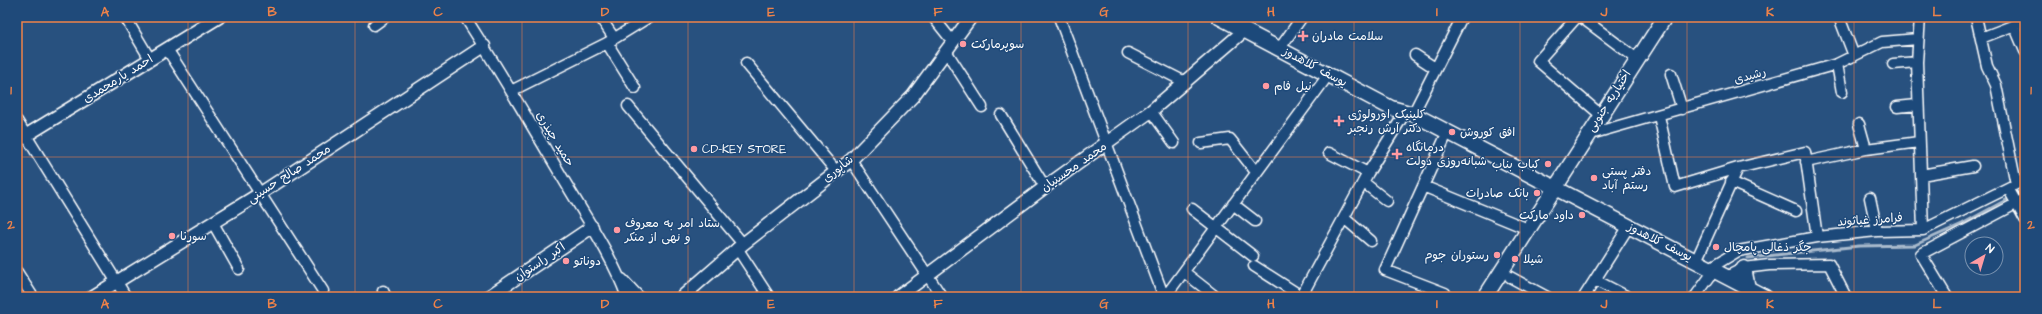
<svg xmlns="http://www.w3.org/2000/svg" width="2042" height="314" viewBox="0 0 2042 314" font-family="'Architects Daughter','Playpen Sans Arabic',sans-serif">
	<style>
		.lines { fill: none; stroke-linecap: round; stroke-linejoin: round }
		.stream { stroke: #aabbcd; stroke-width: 3 }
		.minor-casing { stroke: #fff; stroke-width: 13 }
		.tertiary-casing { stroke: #fff; stroke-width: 15 }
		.secondary-casing { stroke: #fff; stroke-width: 17 }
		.minor { stroke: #1f4a7a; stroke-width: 10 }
		.tertiary { stroke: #1f4a7a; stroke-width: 12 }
		.secondary { stroke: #1f4a7a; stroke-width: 14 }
		.grid { fill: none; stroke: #ee8249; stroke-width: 1; stroke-opacity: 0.55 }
		.poi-dot { fill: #ff9aa2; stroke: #1f4a7a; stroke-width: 1.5 }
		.labels { text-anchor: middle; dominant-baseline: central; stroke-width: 3; stroke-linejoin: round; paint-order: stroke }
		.poi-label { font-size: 12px; fill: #fff; stroke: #1f4a7a; text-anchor: start }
		.street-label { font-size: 12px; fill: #fff; stroke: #1f4a7a }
		.neatline { fill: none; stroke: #ee8249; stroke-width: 1.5 }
		.grid-label { font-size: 13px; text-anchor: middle; font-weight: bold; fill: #ee8249 }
	</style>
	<rect width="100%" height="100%" fill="#28517f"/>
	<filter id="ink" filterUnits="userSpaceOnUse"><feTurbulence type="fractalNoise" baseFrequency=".025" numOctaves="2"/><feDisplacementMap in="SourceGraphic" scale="8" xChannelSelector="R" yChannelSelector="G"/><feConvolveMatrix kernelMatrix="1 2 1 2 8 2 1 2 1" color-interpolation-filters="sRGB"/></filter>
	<g filter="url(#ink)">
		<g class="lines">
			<path class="stream" d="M 2016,194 L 2025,188
				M 1748,258 L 1859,246 L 1915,245 L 1962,224 L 2006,200"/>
			<defs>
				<path id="minor" d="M 125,17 L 150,59
					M 465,17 C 500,71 532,126 565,182 C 587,219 612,256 627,297
					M 600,17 L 614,38
					M 933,17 L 953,42
					M 1059,17 L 1164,297
					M 1577,17 L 1538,61 L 1601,115
					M 1581,17 L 1637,59
					M 1839,17 L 1854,56
					M 1920,17 L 1917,62 L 1923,230
					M 1976,17 L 1987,66 L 1996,85 L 2016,184
					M 374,25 L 385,17
					M 2014,25 L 2025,51
					M 1981,38 L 2025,21
					M 607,43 L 635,88
					M 1280,48 L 1302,17
					M 167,49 L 323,291
					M 946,51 L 982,107
					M 1128,53 L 1185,82
					M 1415,55 L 1435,68
					M 746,63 L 836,171
					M 1837,64 L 1842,92
					M 1893,64 L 1917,62
					M 1671,74 L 1682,109
					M 511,91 L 607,43 L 649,17
					M 628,106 L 743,244
					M 1897,107 L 1917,105
					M 1151,111 L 1174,143
					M 1413,114 L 1462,17
					M 1001,115 L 1045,187
					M 1659,116 L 1675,187 L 1738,168 L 1805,152 L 1817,237
					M 17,121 L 126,297
					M 1859,124 L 1866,149
					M 1587,135 L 1837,64 L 1882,42 L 1918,39
					M 1444,140 L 1385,270 L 1445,293
					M 1201,143 L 1230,139 L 1256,172
					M 1329,153 L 1368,173
					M 851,160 L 942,297
					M 1806,162 L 1866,149 L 1919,142
					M 1921,175 L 1973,166
					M 1363,182 L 1387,201
					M 1731,182 L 1796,211
					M 1423,186 L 1528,229
					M 2008,188 L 2025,219
					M 1870,198 L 1877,231
					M 1233,204 L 1255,221
					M 1192,209 L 1253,256
					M 1344,218 L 1371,241
					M 213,223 L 239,269
					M 737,248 L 769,297
					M 1696,261 L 1738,168
					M 1254,266 L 1301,296
					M 1710,268 L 1738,251 L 1817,237 L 1877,231 L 1923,230 L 2016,184 L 2025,178
					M 17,272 L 33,297
					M 1184,272 L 1216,297
					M 1510,277 L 1547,297
					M 1726,277 L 1744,268 L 1769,265 L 1829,264 L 1846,297
					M 622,279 L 639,297
					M 1595,280 L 1628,297
					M 383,291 L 386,297
					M 1165,297 L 1329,74
					M 1301,297 L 1368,173 L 1403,116
					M 1584,297 L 1629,226
					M 1695,297 L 1711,275
					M 1947,297 L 1921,254 L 2025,199"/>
				<path id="tertiary" d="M 17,141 L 219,17
					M 92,297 L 261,193 L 484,46
					M 488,297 L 592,227
					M 682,297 L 743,244 L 851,160 L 913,96 L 971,17
					M 898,297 L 1045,187 L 1151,111 L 1245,30"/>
				<path id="secondary" d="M 1219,17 L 1391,108 L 1413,114 L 1765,297
					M 1744,268 L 1748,288
					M 1485,297 L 1665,17"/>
			</defs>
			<use href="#minor" class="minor-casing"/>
			<use href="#tertiary" class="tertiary-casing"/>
			<use href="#secondary" class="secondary-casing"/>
			<use href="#minor" class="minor"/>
			<use href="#tertiary" class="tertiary"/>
			<use href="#secondary" class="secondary"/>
		</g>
	</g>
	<path class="grid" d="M 188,17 L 188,297M 355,17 L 355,297M 522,17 L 522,297M 688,17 L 688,297M 854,17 L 854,297M 1021,17 L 1021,297M 1188,17 L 1188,297M 1354,17 L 1354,297M 1520,17 L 1520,297M 1687,17 L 1687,297M 1854,17 L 1854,297M 17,157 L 2025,157"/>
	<g class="poi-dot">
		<path d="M1301 30h4v4h4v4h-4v4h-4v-4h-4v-4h4z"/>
		<circle cx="963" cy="44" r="4"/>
		<circle cx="1266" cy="86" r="4"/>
		<path d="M1337 115h4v4h4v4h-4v4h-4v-4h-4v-4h4z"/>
		<circle cx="1452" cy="132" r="4"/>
		<circle cx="694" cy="149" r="4"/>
		<path d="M1395 148h4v4h4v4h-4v4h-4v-4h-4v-4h4z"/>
		<circle cx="1548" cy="164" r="4"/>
		<circle cx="1594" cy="178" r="4"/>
		<circle cx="1537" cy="193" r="4"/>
		<circle cx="1582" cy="215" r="4"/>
		<circle cx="617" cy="230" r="4"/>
		<circle cx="172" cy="236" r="4"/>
		<circle cx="1716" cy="247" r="4"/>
		<circle cx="1497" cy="255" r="4"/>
		<circle cx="1515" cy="259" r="4"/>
		<circle cx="566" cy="261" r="4"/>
	</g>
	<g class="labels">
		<g class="poi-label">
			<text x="1312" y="36">سلامت مادران</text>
			<text x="971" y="44">سوپرمارکت</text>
			<text x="1274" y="86">نیل فام</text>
			<text x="1348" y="114">کلینیک اورولوژی<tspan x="1348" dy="14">دکتر آرش رنجبر</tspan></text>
			<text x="1460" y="132">افق کوروش</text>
			<text x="1406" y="147">درمانگاه<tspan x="1406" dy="14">شبانه‌روزی دولت</tspan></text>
			<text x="702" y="149">CD-KEY STORE</text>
			<text x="1540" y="164" text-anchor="end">کباب بناب</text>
			<text x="1602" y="171">دفتر پستی<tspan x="1602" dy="14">رستم آباد</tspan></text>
			<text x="1529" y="193" text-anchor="end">بانک صادرات</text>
			<text x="1574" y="215" text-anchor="end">داود مارکت</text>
			<text x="625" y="223">ستاد امر به معروف<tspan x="625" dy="14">و نهی از منکر</tspan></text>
			<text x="180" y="236">سورنا</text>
			<text x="1724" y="247">جگر ذغالی پامچال</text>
			<text x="1489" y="255" text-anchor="end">رستوران جوم</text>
			<text x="1523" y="259">شیلا</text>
			<text x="574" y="261">دوناتو</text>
		</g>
		<g class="street-label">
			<text transform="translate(1315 67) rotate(28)">یوسف کلاهدوز</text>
			<text transform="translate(1750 76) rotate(-16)">رشیدی</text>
			<text transform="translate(118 79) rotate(-32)">احمد یارمحمدی</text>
			<text transform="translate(1609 101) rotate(-57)">اختیاریه جنوبی</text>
			<text transform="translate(555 139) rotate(59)">حمید چیذری</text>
			<text transform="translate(1074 167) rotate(-35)">محمد محسنیان</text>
			<text transform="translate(838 169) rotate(-39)">شاپوری</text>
			<text transform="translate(289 174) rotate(-33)">محمد صالح حسینی</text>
			<text transform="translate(1870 220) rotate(-4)">فرامرز غیاثوند</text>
			<text transform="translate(1660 242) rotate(27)">یوسف کلاهدوز</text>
			<text transform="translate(540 262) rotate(-34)">اکبر راستوان</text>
		</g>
	</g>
	<rect width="2042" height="314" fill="none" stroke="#1f4a7a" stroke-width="44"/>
	<g transform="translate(1984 256) rotate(38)"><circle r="19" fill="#1f4a7a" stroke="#7992af"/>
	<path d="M0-3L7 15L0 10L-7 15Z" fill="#ff9aa2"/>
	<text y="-6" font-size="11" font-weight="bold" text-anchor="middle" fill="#ffffff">N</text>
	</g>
	<rect x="22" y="22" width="1998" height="270" class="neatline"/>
	<g class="grid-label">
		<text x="105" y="16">A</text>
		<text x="272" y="16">B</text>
		<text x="438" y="16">C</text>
		<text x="605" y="16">D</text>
		<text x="771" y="16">E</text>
		<text x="938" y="16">F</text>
		<text x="1104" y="16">G</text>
		<text x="1271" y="16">H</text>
		<text x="1437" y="16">I</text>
		<text x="1604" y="16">J</text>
		<text x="1770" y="16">K</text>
		<text x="1937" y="16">L</text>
		<text x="11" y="94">1</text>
		<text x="2031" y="94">1</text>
		<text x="11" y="229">2</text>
		<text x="2031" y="229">2</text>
		<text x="105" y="308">A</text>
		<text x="272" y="308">B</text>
		<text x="438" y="308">C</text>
		<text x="605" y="308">D</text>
		<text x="771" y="308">E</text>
		<text x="938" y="308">F</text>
		<text x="1104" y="308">G</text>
		<text x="1271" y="308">H</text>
		<text x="1437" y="308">I</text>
		<text x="1604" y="308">J</text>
		<text x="1770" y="308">K</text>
		<text x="1937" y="308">L</text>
	</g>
</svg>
